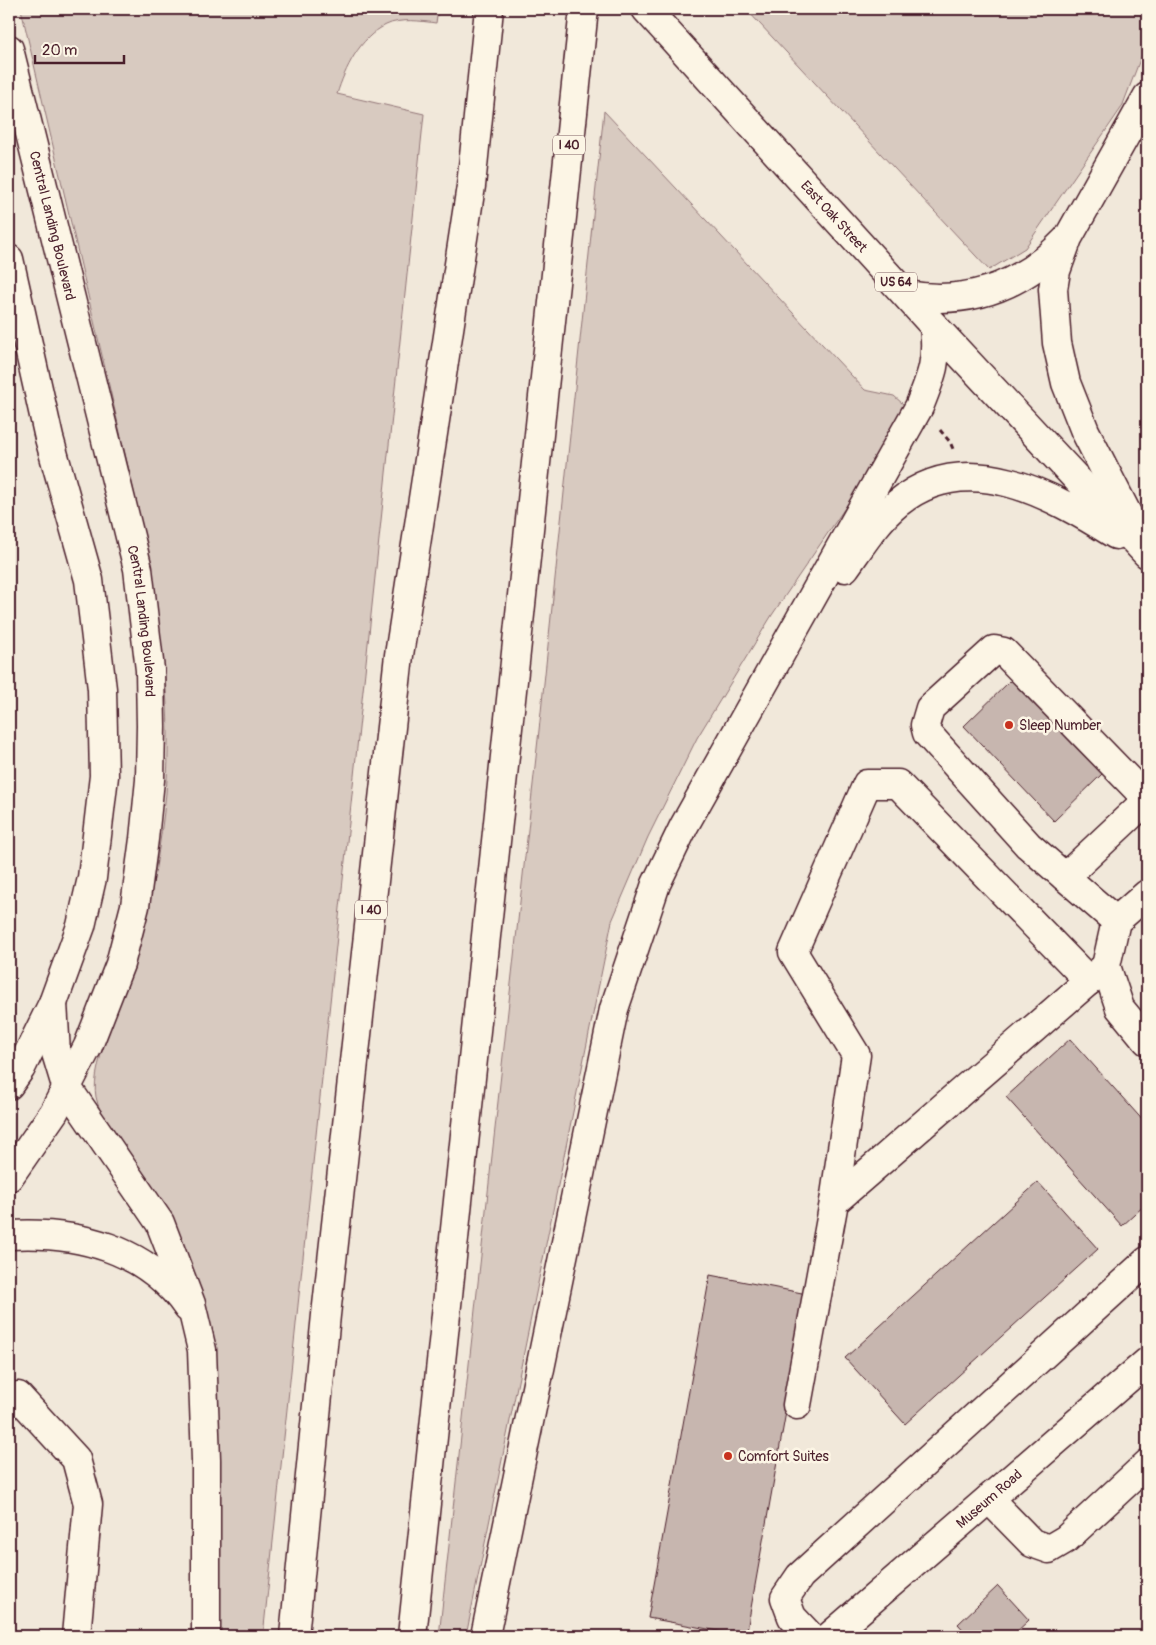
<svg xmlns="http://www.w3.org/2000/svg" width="1156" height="1645" viewBox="0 0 1156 1645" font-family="Pangolin,sans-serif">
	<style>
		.green { fill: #d8cac0; stroke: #917476 }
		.building { fill: #c7b6af; stroke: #4a1f2b }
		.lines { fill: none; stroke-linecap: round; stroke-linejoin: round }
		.minor-casing { stroke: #4a1f2b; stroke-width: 31 }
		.highway-casing { stroke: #4a1f2b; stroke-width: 31 }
		.path { stroke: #4a1f2b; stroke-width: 3; stroke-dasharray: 5 4; stroke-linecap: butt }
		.minor { stroke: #fcf5e5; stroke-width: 28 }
		.highway { stroke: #fcf5e5; stroke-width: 28 }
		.poi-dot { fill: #c8321e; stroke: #fcf5e5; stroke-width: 2 }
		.labels { text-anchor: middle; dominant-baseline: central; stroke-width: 5; stroke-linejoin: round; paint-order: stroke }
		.shield { fill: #fcf5e5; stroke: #7f5f63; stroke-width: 1 }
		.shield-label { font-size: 12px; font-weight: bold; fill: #4a1f2b }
		.street-label { font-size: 14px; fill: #4a1f2b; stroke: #fcf5e5 }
		.poi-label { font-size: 14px; fill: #4a1f2b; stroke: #fcf5e5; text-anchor: start }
	</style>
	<rect width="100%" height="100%" fill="#f1e8da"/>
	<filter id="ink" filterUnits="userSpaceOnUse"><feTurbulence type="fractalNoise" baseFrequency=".02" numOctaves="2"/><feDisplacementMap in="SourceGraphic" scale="10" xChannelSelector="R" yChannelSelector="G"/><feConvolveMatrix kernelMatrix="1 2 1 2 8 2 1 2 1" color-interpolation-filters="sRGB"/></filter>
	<g filter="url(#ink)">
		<path class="green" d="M 21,9 L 438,9 L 436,23 C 421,21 400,18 386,25 C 359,38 345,69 337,94 L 424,114 L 263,1636 L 218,1636 L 211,1339 L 107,1126 C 103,1117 98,1107 96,1097 C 89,1065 129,981 139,945 C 152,896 161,844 166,793 C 173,712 161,631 148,552 Z
			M 746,9 L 1147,9 L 1147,41 L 1122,107 L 1025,248 L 989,270 Z
			M 604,111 L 865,390 L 894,396 L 911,411 L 772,615 L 697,738 L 648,837 L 612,921 L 466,1636 L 439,1636 L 541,712 Z"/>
		<path class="building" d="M 1011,680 L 1102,774 L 1054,821 L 964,726 Z
			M 1070,1039 L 1147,1125 L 1147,1203 L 1122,1226 L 1006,1097 Z
			M 1038,1182 L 1098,1249 L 905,1424 L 845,1358 Z
			M 710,1275 L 807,1294 L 746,1636 L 648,1618 Z
			M 998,1586 L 1029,1620 L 1012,1636 L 969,1636 L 958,1624 Z"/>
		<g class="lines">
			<defs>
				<g id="minor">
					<path id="s1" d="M 9,49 L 138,569 L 150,670 L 151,726 L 150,780 L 144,839 L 135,906 L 120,964 L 88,1046 L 54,1112 L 9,1177"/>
					<path d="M 9,259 L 49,438 L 89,580 L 102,689 L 104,776 L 92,878 L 81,926 L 53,1003 L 21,1068 L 9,1085"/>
					<path d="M 1065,877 L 1147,800"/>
					<path d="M 1147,894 L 1116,921 L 1106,966 L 1120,1008 L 1147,1041"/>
					<path d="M 1116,921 L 1028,845 L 927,733 L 925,725 L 930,708 L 994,650 L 1004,652 L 1147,799"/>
					<path d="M 834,1202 L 856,1055 L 793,952 L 867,784 L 898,784 L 1089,981"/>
					<path d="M 9,1404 L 18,1396 L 76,1459 L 88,1504 L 76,1636"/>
					<path d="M 797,1405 L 834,1202 L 1106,966"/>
					<path d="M 989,1499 L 1032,1543 L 1049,1549 L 1066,1539 L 1147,1464"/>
					<path d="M 810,1636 L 792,1617 L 785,1598 L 800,1576 L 1147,1261"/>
					<path id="s2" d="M 830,1636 L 1147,1362"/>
				</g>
				<g id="highway">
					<path id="s3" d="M 646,9 L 934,326 L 1147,554"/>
					<path d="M 907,295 C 970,306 1022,286 1066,240"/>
					<path d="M 1133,525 L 1085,431 L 1066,383 L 1057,343 L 1053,289 L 1056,271 L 1068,238 L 1147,97"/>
					<path d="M 845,568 C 861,546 876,521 898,503 C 967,446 1052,495 1116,535"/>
					<path d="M 53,1003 L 56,1053 L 66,1086 L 160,1223 L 191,1304 L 202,1350 L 206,1460 L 206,1636"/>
					<path d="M 9,1235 C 77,1231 147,1248 188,1308"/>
					<path d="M 294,1636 L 326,1315 L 399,655 L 471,186 L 489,9"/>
					<path d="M 412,1636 L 584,9"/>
					<path d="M 485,1636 L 614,1009 L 656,884 L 684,826 L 919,407 C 932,375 938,361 934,326"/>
				</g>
			</defs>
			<use href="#minor" class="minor-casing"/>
			<use href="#highway" class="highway-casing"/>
			<path class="path" d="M 940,430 L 950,442 L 953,449"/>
			<use href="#minor" class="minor"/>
			<use href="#highway" class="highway"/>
		</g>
	</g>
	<g class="poi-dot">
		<circle cx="1009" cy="725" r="5"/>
		<circle cx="728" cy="1456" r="5"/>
	</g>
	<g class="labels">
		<g class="shield">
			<rect x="553" y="135.5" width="32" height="19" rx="4"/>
			<rect x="875" y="272.5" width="42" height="19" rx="4"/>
			<rect x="355" y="900.5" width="32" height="19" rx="4"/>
		</g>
		<g class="shield-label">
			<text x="569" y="145">I 40</text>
			<text x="896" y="282">US 64</text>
			<text x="371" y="910">I 40</text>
		</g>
		<g class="street-label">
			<text stroke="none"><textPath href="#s3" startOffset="280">East Oak Street</textPath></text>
			<text stroke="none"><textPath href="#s1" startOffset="182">Central Landing Boulevard</textPath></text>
			<text stroke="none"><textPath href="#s1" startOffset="588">Central Landing Boulevard</textPath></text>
			<text stroke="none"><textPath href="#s2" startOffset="210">Museum Road</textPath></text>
		</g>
		<g class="poi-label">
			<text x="1019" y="725">Sleep Number</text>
			<text x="738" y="1456">Comfort Suites</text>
		</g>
	</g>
	<rect width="1156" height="1645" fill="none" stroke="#fcf5e5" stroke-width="30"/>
	<rect x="15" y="15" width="1126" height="1615" fill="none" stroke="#4a1f2b" stroke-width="2" filter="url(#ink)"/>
	<path d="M35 55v8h89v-8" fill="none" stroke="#4a1f2b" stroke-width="2.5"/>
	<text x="42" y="55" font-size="15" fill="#4a1f2b" stroke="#fcf5e5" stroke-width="4" paint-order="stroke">20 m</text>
</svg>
